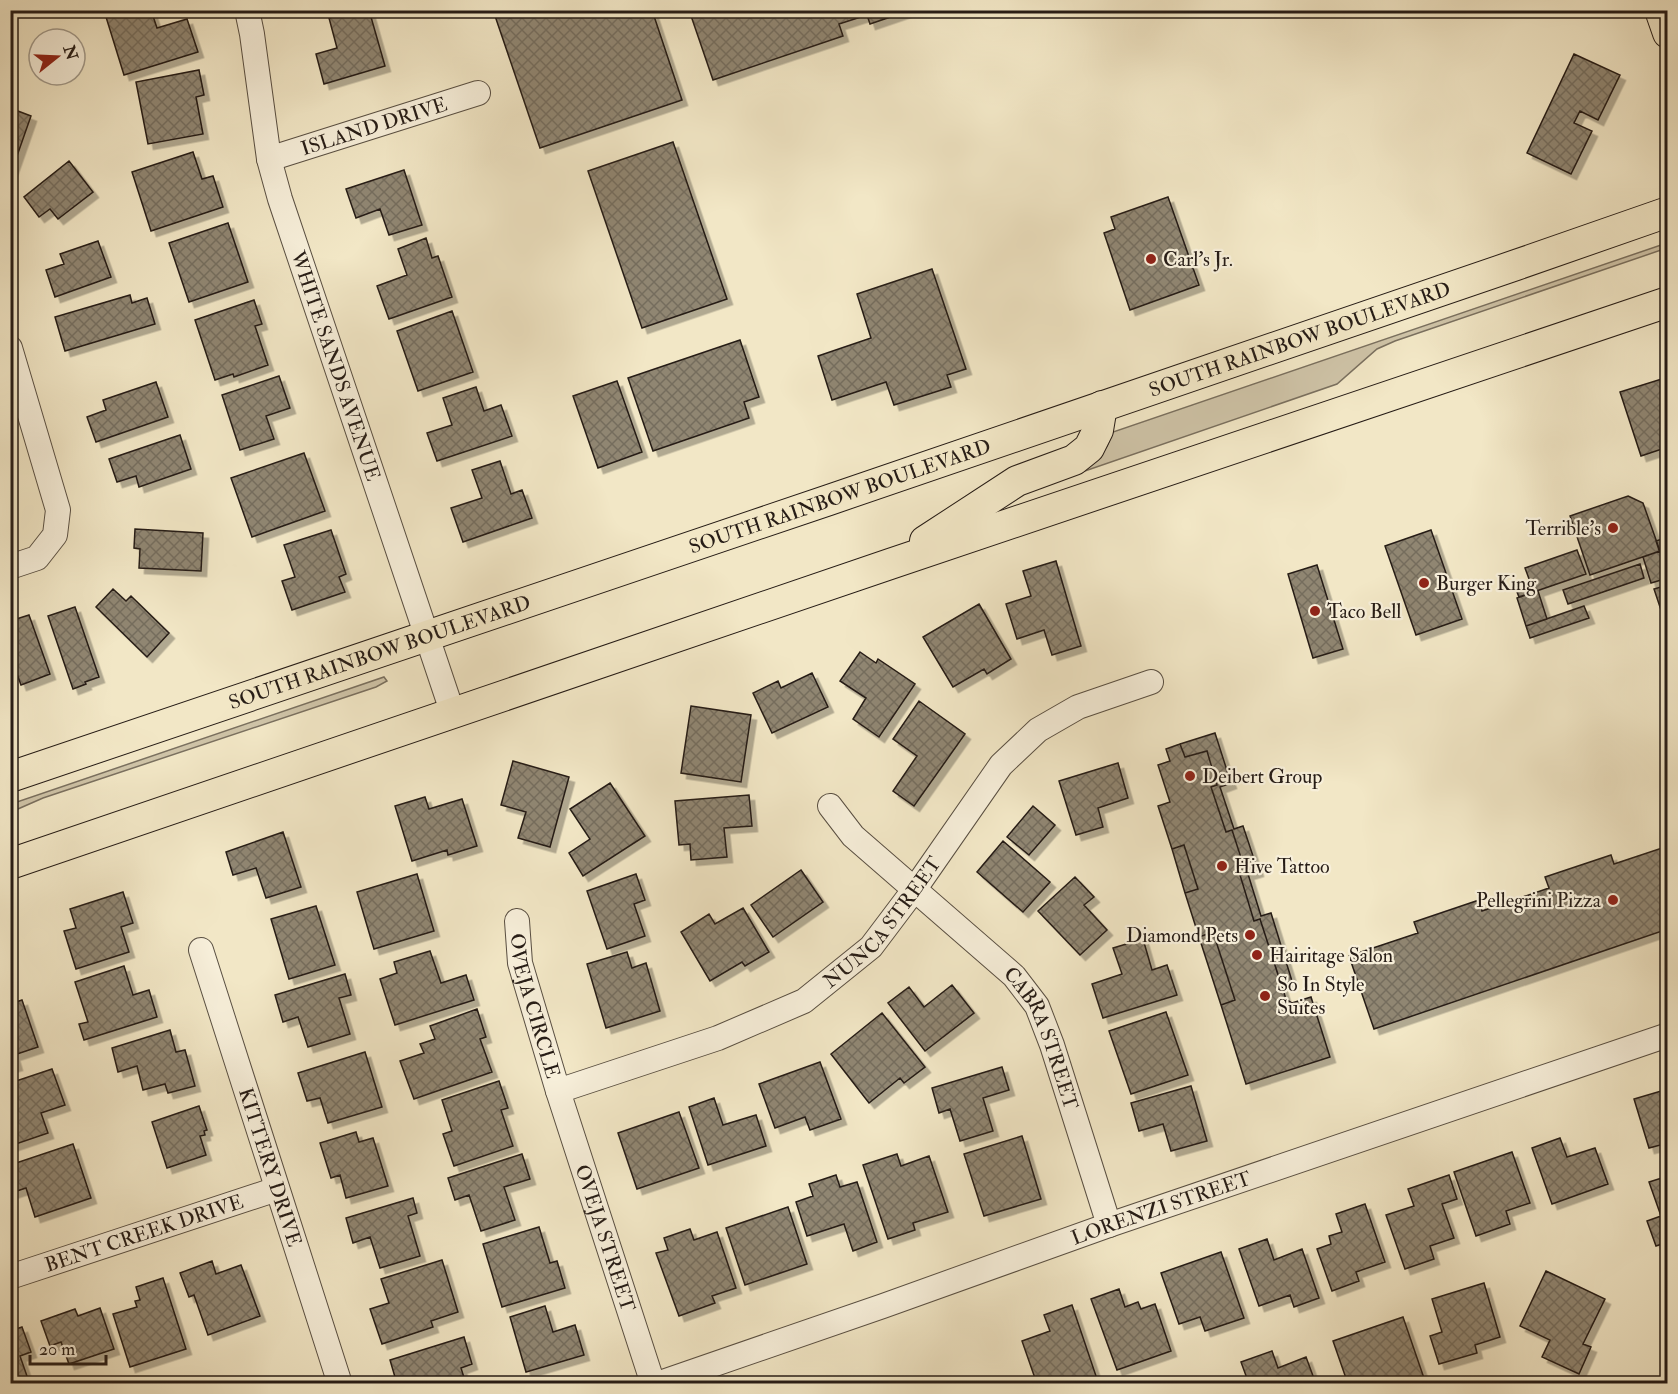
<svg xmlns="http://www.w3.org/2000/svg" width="1678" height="1394" viewBox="0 0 1678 1394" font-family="'IM FELL Double Pica',serif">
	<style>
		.green { fill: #cfc4a8; stroke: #7a705f; stroke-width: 1.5 }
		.building { fill: url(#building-cross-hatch); stroke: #261c16; stroke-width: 1.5; filter: url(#shadow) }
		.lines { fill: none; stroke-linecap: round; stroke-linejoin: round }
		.minor-casing { stroke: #594f42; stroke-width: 26 }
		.major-casing { stroke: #261c16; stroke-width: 32 }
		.minor { stroke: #f7efda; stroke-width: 24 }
		.major { stroke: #f2e7c6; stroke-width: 30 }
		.poi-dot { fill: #8f2418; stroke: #f7efda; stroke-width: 2 }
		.labels { text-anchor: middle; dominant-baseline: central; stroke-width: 4.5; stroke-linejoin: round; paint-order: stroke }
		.street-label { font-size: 20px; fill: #261c16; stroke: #f7efda }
		.poi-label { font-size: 20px; fill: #261c16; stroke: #f7efda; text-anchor: start }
	</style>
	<defs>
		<pattern id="building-cross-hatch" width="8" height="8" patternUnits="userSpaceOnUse" patternTransform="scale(1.5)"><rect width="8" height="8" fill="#908672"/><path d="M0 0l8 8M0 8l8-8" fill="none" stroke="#756d5d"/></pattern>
		<filter id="shadow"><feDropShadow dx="5.5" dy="5.5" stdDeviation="0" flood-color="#0004"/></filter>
	</defs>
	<rect width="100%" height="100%" fill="#f2e7c6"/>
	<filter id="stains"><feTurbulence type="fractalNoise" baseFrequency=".00333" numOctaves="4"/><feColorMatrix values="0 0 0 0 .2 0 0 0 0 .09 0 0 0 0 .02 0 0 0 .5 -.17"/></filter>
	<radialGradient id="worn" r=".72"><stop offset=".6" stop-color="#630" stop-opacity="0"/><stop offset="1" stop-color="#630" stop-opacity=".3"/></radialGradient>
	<path class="green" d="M 1661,245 L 1667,245 L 1667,248 L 1395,341 L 1377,349 L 1337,384 L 1021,493 L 1098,458 L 1107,446 L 1113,432 Z
		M 384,677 L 387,681 L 376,687 L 43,798 L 11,812 L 11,804 Z"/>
	<path class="building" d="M 126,10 L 151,10 L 157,28 L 187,19 L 198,52 L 124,75 L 106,17 Z
		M 355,10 L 369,10 L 385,66 L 324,84 L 316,54 L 337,48 L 329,18 Z
		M 493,10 L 652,10 L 682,100 L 540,148 Z
		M 689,10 L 911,10 L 870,24 L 867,15 L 839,24 L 843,36 L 713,80 Z
		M 1574,54 L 1620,75 L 1598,120 L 1580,111 L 1574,123 L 1592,131 L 1571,174 L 1527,153 Z
		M 199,70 L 204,95 L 196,97 L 203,134 L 148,144 L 136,82 Z
		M 10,108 L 31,116 L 10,176 Z
		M 673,142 L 727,299 L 642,328 L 588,171 Z
		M 193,152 L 202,179 L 213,176 L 223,207 L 151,231 L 132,172 Z
		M 69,161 L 93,192 L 58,219 L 50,209 L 39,217 L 24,197 Z
		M 404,170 L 422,225 L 389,235 L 380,209 L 356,218 L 346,189 Z
		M 1168,197 L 1199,285 L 1130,310 L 1104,233 L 1115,229 L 1111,217 Z
		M 228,223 L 248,282 L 189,302 L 169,243 Z
		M 426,238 L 432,258 L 438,256 L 452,297 L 389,319 L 377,286 L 407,275 L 398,249 Z
		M 98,241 L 111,277 L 55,297 L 46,270 L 64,264 L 60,254 Z
		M 932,269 L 966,369 L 947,375 L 951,387 L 894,405 L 886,382 L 832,400 L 818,356 L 871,338 L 857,294 Z
		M 130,295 L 132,303 L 147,298 L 155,324 L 65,351 L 55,317 Z
		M 254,300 L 262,324 L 255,326 L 268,365 L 234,377 L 233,374 L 215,380 L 195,320 Z
		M 452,311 L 473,372 L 418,391 L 397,331 Z
		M 740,340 L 759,397 L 744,402 L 749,418 L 653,451 L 628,378 Z
		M 279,376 L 290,408 L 266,416 L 274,439 L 240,450 L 222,395 Z
		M 1668,377 L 1668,447 L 1641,456 L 1620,392 Z
		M 617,381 L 642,452 L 598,468 L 573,396 Z
		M 156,382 L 168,417 L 96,442 L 87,417 L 106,410 L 103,400 Z
		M 476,387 L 484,411 L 501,405 L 512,436 L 437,461 L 427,433 L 452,425 L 443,398 Z
		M 180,435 L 191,469 L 139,487 L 136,476 L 117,482 L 109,459 Z
		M 304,453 L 325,511 L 252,537 L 231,478 Z
		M 500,461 L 511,494 L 522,490 L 532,518 L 463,542 L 451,508 L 482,498 L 472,470 Z
		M 1628,496 L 1643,503 L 1660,551 L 1590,575 L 1570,516 Z
		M 135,529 L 203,533 L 201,571 L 139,568 L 140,549 L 134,548 Z
		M 331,530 L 346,574 L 339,577 L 345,592 L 292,610 L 282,581 L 295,577 L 284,545 Z
		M 1431,530 L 1462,619 L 1416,635 L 1385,546 Z
		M 1668,537 L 1668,569 L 1661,550 L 1659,550 L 1656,541 Z
		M 1577,550 L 1586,574 L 1519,597 L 1517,592 L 1532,587 L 1525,568 Z
		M 1660,551 L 1668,578 L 1651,583 L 1643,557 Z
		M 1056,561 L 1081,646 L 1052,655 L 1044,630 L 1017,639 L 1006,604 L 1031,596 L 1023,571 Z
		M 1640,564 L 1644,578 L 1568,604 L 1563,590 Z
		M 1317,565 L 1343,649 L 1313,658 L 1288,574 Z
		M 1668,585 L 1668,631 L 1654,589 Z
		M 113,589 L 126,601 L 131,596 L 169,633 L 147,657 L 96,607 Z
		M 1538,591 L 1547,619 L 1526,626 L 1517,598 Z
		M 979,604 L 1011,659 L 987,674 L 984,669 L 953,687 L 923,637 Z
		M 1584,606 L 1589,618 L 1530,638 L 1526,626 Z
		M 75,607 L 99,677 L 85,682 L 86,684 L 73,689 L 48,616 Z
		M 29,615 L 50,674 L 21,685 L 10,655 L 10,621 Z
		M 860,652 L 876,663 L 878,659 L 915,684 L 879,737 L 853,719 L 866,698 L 840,681 Z
		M 812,673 L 828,707 L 772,733 L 753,693 L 778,681 L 781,688 Z
		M 919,701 L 965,734 L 914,806 L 893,791 L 917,756 L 893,739 Z
		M 691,706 L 751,715 L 741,782 L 681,773 Z
		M 1215,733 L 1231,783 L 1220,787 L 1234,829 L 1243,826 L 1258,871 L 1248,874 L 1261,916 L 1271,913 L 1292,981 L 1281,984 L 1260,919 L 1254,921 L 1240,875 L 1246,873 L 1232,830 L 1226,832 L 1211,787 L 1217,785 L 1207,751 L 1185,757 L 1180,744 Z
		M 1180,744 L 1185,757 L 1207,751 L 1217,785 L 1211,787 L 1226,832 L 1232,830 L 1246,873 L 1240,875 L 1254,921 L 1260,919 L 1286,999 L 1292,1003 L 1311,997 L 1330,1057 L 1246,1084 L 1221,1005 L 1235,1000 L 1213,932 L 1199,937 L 1185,893 L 1198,889 L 1184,845 L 1172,849 L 1158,806 L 1170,802 L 1158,765 L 1170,761 L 1166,749 Z
		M 513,761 L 569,777 L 550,847 L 518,838 L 526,812 L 501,805 Z
		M 1118,763 L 1128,798 L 1098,808 L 1103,827 L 1076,835 L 1059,781 Z
		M 610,783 L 645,836 L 583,876 L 569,853 L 590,839 L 570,809 Z
		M 749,795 L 752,826 L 724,828 L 727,857 L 691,860 L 690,844 L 679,845 L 675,801 Z
		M 425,797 L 429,809 L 462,799 L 477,846 L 448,855 L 447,850 L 412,861 L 395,806 Z
		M 1033,806 L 1055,825 L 1029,855 L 1007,837 Z
		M 283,832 L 301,887 L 266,898 L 256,868 L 233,875 L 226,852 Z
		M 1003,841 L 1050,882 L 1023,912 L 977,872 Z
		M 1184,845 L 1198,889 L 1185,893 L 1172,849 Z
		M 1668,846 L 1668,929 L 1374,1029 L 1349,956 L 1418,933 L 1414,922 L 1479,900 L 1482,911 L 1549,888 L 1545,877 L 1611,855 L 1614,864 Z
		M 801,870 L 823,902 L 773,937 L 751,905 Z
		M 417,874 L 434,931 L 374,949 L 357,892 Z
		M 636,874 L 645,900 L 634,904 L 645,936 L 607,949 L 587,891 Z
		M 1075,877 L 1094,897 L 1084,905 L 1107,930 L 1080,955 L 1038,911 Z
		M 123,892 L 133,923 L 121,927 L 129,952 L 76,969 L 64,931 L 76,928 L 70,909 Z
		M 316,906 L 335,965 L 289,979 L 271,919 Z
		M 743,908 L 769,952 L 745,966 L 742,962 L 710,981 L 681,932 L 709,914 L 715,924 Z
		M 1213,932 L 1235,1000 L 1221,1005 L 1199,937 Z
		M 1143,939 L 1152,970 L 1167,965 L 1177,995 L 1103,1018 L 1092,984 L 1122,974 L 1113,948 Z
		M 430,951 L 441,983 L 466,975 L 474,1000 L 395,1025 L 380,979 L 397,973 L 394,962 Z
		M 627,952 L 632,968 L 646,963 L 660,1011 L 606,1028 L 587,964 Z
		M 124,966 L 133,995 L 149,990 L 157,1017 L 84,1040 L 79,1024 L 88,1022 L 75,982 Z
		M 345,974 L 351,995 L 339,998 L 350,1034 L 308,1047 L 298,1017 L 283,1022 L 275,995 Z
		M 952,985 L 974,1013 L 925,1051 L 888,1003 L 909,987 L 924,1007 Z
		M 22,1000 L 38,1047 L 14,1055 L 17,1065 L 10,1067 L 10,1004 Z
		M 477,1009 L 486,1037 L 480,1039 L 492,1072 L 414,1099 L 400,1061 L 424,1053 L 420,1044 L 435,1039 L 430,1026 Z
		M 1166,1012 L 1188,1075 L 1131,1094 L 1109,1031 Z
		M 882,1013 L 925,1067 L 904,1083 L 900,1078 L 869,1103 L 831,1054 Z
		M 170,1030 L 176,1052 L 185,1050 L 195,1086 L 168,1093 L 165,1084 L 143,1090 L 137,1066 L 118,1072 L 112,1048 Z
		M 365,1052 L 382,1107 L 328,1123 L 320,1098 L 307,1101 L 298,1073 Z
		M 820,1062 L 841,1119 L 810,1130 L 805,1117 L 775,1128 L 759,1084 Z
		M 1002,1067 L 1009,1090 L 983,1098 L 993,1131 L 960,1141 L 950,1109 L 939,1113 L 932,1088 Z
		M 52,1069 L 65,1105 L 41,1113 L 48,1133 L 10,1146 L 10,1083 Z
		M 499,1081 L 508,1108 L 501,1110 L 513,1146 L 454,1166 L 443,1134 L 452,1131 L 442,1100 Z
		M 1191,1086 L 1207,1141 L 1171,1151 L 1163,1124 L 1139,1131 L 1131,1103 Z
		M 1668,1089 L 1668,1143 L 1649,1148 L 1634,1099 Z
		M 714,1098 L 723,1125 L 756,1115 L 766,1146 L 708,1165 L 689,1107 Z
		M 199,1106 L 207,1130 L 204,1131 L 205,1135 L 200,1136 L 206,1155 L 167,1168 L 152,1122 Z
		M 679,1112 L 699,1168 L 637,1189 L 618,1133 Z
		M 356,1132 L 359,1142 L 373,1138 L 388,1186 L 346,1198 L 340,1175 L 331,1178 L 320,1143 Z
		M 1022,1136 L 1041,1199 L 984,1216 L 964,1154 Z
		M 1560,1138 L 1567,1157 L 1595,1148 L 1608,1184 L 1552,1204 L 1532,1148 Z
		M 73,1144 L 91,1198 L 35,1217 L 26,1188 L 11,1193 L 10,1165 Z
		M 1512,1152 L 1530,1203 L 1506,1211 L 1510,1224 L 1476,1236 L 1454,1172 Z
		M 522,1154 L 530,1179 L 504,1187 L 515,1220 L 481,1231 L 469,1195 L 455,1200 L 448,1178 Z
		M 897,1154 L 901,1166 L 929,1156 L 948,1212 L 913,1223 L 915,1230 L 888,1239 L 863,1165 Z
		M 836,1175 L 840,1187 L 857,1182 L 877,1242 L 853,1251 L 844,1224 L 807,1236 L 796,1202 L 813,1196 L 809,1184 Z
		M 1449,1175 L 1457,1199 L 1442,1204 L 1454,1238 L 1430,1246 L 1434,1259 L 1405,1269 L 1386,1215 L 1414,1206 L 1408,1189 Z
		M 1668,1176 L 1668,1242 L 1656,1246 L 1647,1221 L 1661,1216 L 1649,1182 Z
		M 413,1198 L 417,1213 L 408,1216 L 420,1256 L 380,1268 L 370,1237 L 353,1243 L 346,1218 Z
		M 1365,1204 L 1385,1262 L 1356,1272 L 1359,1281 L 1332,1291 L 1317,1249 L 1331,1244 L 1329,1236 L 1342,1232 L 1336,1214 Z
		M 788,1207 L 807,1264 L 745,1285 L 726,1228 Z
		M 539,1227 L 550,1263 L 557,1261 L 565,1288 L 502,1307 L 483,1244 Z
		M 690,1229 L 694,1240 L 717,1232 L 736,1288 L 712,1296 L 715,1303 L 679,1316 L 656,1253 L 668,1250 L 664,1238 Z
		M 1267,1239 L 1274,1260 L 1302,1249 L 1319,1298 L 1294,1307 L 1290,1295 L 1259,1306 L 1239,1249 Z
		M 1221,1252 L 1244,1318 L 1205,1331 L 1200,1317 L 1179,1324 L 1161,1273 Z
		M 442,1260 L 458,1312 L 431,1321 L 433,1327 L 382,1344 L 370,1309 L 389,1303 L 381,1279 Z
		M 212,1261 L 216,1274 L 241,1265 L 260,1316 L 208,1335 L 194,1295 L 189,1297 L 180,1273 Z
		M 1546,1271 L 1605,1299 L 1583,1344 L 1591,1347 L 1579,1374 L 1542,1357 L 1550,1340 L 1520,1326 Z
		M 163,1278 L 186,1349 L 130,1367 L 113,1314 L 137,1307 L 135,1301 L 140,1300 L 136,1287 Z
		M 1484,1283 L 1500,1337 L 1475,1345 L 1477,1353 L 1439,1364 L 1430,1336 L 1442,1332 L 1432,1299 Z
		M 1119,1289 L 1125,1307 L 1138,1302 L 1141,1309 L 1155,1304 L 1171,1351 L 1117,1370 L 1091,1299 Z
		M 1072,1305 L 1096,1376 L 1075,1384 L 1037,1384 L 1022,1341 L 1050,1331 L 1044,1315 Z
		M 545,1306 L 553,1332 L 575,1325 L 584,1355 L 526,1372 L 510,1317 Z
		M 100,1308 L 114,1349 L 69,1364 L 61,1342 L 50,1346 L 41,1321 L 75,1309 L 78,1316 Z
		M 1403,1317 L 1426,1384 L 1399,1384 L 1396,1377 L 1384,1381 L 1385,1384 L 1348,1384 L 1333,1341 Z
		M 22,1327 L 31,1352 L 20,1356 L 28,1379 L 10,1384 L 10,1331 Z
		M 464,1337 L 472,1364 L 461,1368 L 466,1384 L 416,1384 L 415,1380 L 403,1384 L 397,1384 L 390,1360 Z
		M 1272,1351 L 1278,1368 L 1306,1357 L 1316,1384 L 1249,1384 L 1241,1362 Z"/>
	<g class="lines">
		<defs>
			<g id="minor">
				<path id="s1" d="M 247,10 L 252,34 L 269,159 L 280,199 L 453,714"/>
				<path id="s2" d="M 269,159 L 478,93"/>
				<path d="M 10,348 L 58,510 L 55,535 L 37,558 L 10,567"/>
				<path id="s3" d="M 830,806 L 853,836 L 1014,976 L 1037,1006 L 1052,1045 L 1109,1225"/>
				<path id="s4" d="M 517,921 L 520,963 L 558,1091 L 653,1384"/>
				<path id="s5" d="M 201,950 L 340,1384"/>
				<path id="s6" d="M 558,1091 L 718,1038 L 804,1001 L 871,947 L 914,890 L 1001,765 L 1038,730 L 1078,707 L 1151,682"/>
				<path id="s7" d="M 10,1277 L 277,1189"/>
				<path id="s8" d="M 657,1384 L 883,1306 L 1109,1225 L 1668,1035"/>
			</g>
			<g id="major">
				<path d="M 1660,10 L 1668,33"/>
				<path d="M 925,541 L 1017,481 L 1074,460 L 1089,448 L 1098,430 L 1102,406"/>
				<path id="s9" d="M 10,777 L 829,500 L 1516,265 L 1668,212"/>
				<path d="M 10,864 L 890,564 L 1668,302"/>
			</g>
		</defs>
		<use href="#minor" class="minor-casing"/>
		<use href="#major" class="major-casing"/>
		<use href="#minor" class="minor"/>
		<use href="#major" class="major"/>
	</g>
	<g class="poi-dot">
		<circle cx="1151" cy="259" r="6"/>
		<circle cx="1613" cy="528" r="6"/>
		<circle cx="1424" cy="583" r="6"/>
		<circle cx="1315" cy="611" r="6"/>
		<circle cx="1190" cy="776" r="6"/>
		<circle cx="1222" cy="866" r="6"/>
		<circle cx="1613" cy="900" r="6"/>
		<circle cx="1250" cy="935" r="6"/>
		<circle cx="1257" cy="955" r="6"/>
		<circle cx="1265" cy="996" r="6"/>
	</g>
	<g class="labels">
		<g class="street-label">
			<text stroke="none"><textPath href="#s2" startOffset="110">ISLAND DRIVE</textPath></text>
			<text stroke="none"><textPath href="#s9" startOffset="1362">SOUTH RAINBOW BOULEVARD</textPath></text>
			<text stroke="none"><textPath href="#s1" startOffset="368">WHITE SANDS AVENUE</textPath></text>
			<text stroke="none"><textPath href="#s9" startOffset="876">SOUTH RAINBOW BOULEVARD</textPath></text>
			<text stroke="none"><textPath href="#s9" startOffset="390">SOUTH RAINBOW BOULEVARD</textPath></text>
			<text stroke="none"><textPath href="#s6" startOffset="374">NUNCA STREET</textPath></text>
			<text stroke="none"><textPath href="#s4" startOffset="87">OVEJA CIRCLE</textPath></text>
			<text stroke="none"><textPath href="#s3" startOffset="320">CABRA STREET</textPath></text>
			<text stroke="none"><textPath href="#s5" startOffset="228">KITTERY DRIVE</textPath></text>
			<text stroke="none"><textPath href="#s8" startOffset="534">LORENZI STREET</textPath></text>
			<text stroke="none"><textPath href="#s7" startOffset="141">BENT CREEK DRIVE</textPath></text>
			<text stroke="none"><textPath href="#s4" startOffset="330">OVEJA STREET</textPath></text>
		</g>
		<g class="poi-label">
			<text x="1163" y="259">Carl's Jr.</text>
			<text x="1601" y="528" text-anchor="end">Terrible's</text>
			<text x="1436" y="583">Burger King</text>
			<text x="1327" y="611">Taco Bell</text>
			<text x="1202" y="776">Deibert Group</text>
			<text x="1234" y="866">Hive Tattoo</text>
			<text x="1601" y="900" text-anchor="end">Pellegrini Pizza</text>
			<text x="1238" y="935" text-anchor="end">Diamond Pets</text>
			<text x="1269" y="955">Hairitage Salon</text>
			<text x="1277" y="984">So In Style<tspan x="1277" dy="23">Suites</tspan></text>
		</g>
	</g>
	<rect width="1678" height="1394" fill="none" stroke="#f2e7c6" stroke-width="36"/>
	<rect x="12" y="12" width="1654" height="1370" fill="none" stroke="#261c16" stroke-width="3"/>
	<rect x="18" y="18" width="1642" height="1358" fill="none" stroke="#261c16" stroke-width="1.5"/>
	<g transform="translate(57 57) rotate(72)"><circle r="28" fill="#f7efda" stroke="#a39b8c" stroke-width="1.5"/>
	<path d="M0-4.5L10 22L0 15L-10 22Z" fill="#8f2418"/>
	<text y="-9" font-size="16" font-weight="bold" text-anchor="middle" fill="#261c16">N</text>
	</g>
	<path d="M30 1355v9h76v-9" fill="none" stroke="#261c16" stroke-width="3"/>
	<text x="39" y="1355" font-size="18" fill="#261c16" stroke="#f7efda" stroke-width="4.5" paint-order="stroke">20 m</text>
	<rect width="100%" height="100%" filter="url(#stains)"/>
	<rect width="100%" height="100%" fill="url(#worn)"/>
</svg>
